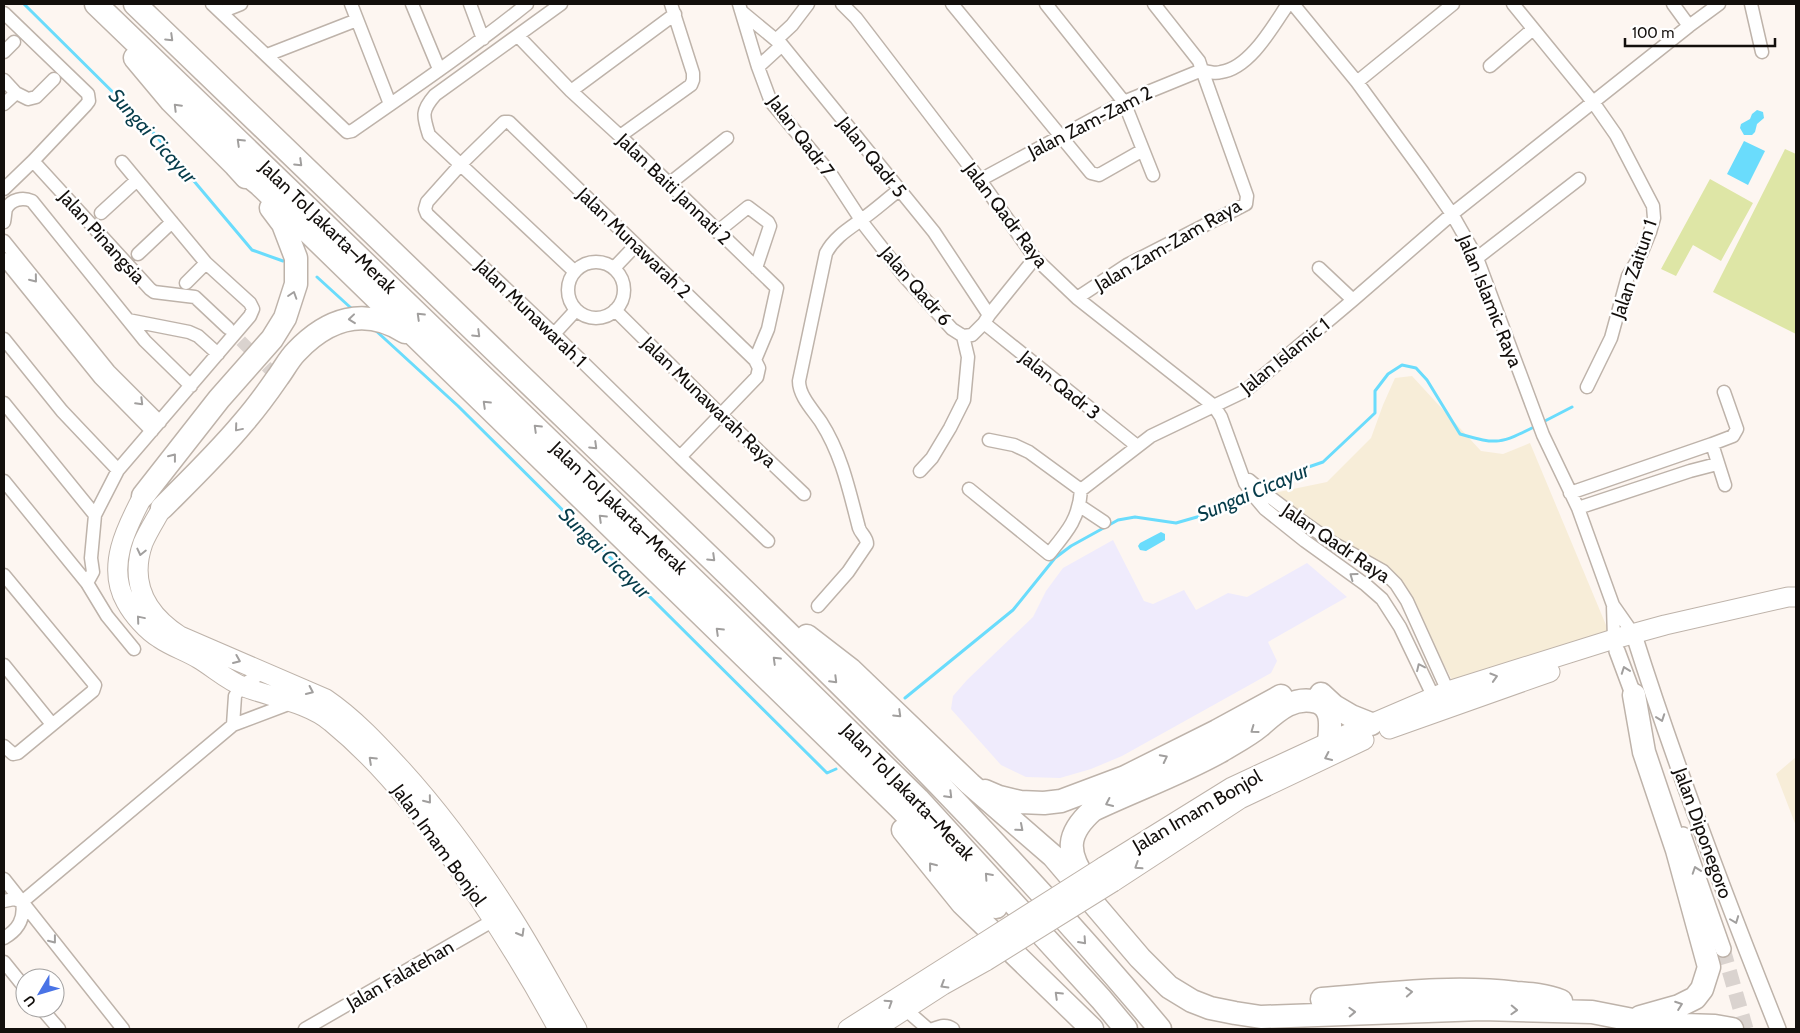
<svg xmlns="http://www.w3.org/2000/svg" width="1800" height="1033" viewBox="0 0 1800 1033" font-family="Cabin,sans-serif">
	<style>
		.education { fill: #f7edd8 }
		.medical { fill: #efebfc }
		.green { fill: #dee6a6 }
		.water { fill: #6adcfc }
		.lines { fill: none; stroke-linecap: round; stroke-linejoin: round }
		.stream { stroke: #6adcfc; stroke-width: 3 }
		.minor-tunnel { stroke: #dad3cf; stroke-width: 12; stroke-dasharray: 12 6; stroke-linecap: butt }
		.tertiary-tunnel { stroke: #dad3cf; stroke-width: 15; stroke-dasharray: 15 8; stroke-linecap: butt }
		.minor-casing { stroke: #beb3aa; stroke-width: 15 }
		.tertiary-casing { stroke: #beb3aa; stroke-width: 18 }
		.primary-casing { stroke: #beb3aa; stroke-width: 21 }
		.motorway-casing { stroke: #beb3aa; stroke-width: 25 }
		.minor { stroke: #fff; stroke-width: 12 }
		.tertiary { stroke: #fff; stroke-width: 15 }
		.primary { stroke: #fff; stroke-width: 19 }
		.motorway { stroke: #fff; stroke-width: 22 }
		.primary-bridge-casing { stroke: #beb3aa; stroke-width: 21; stroke-linecap: butt }
		.primary-bridge { stroke: #fff; stroke-width: 19 }
		.oneway { stroke: #a19f9e }
		.labels { text-anchor: middle; dominant-baseline: central; stroke-width: 5; stroke-linejoin: round; paint-order: stroke }
		.street-label { font-size: 19px; fill: #130f0c; stroke: #fff }
		.water-label { font-size: 20px; font-style: italic; fill: #063c4a; stroke: #fff }
	</style>
	<rect width="100%" height="100%" fill="#fdf6f1"/>
	<path class="education" d="M 1412,376 L 1481,451 L 1503,454 L 1530,443 L 1611,637 L 1454,684 L 1406,591 L 1372,557 L 1317,530 L 1264,495 L 1327,482 L 1371,438 L 1383,405 L 1395,378 Z
		M 1796,757 L 1796,826 L 1776,774 Z"/>
	<path class="medical" d="M 1113,540 L 1144,601 L 1153,604 L 1184,590 L 1196,610 L 1228,593 L 1247,597 L 1307,563 L 1347,597 L 1268,642 L 1277,661 L 1271,673 L 1122,756 L 1091,769 L 1060,778 L 1026,777 L 1001,765 L 951,709 L 953,696 L 967,680 L 1033,617 L 1046,591 L 1063,568 Z"/>
	<path class="green" d="M 1785,149 L 1796,154 L 1796,334 L 1713,292 Z
		M 1710,179 L 1753,203 L 1721,261 L 1693,245 L 1676,276 L 1661,269 Z"/>
	<path class="water" d="M 1757,110 L 1763,112 L 1764,118 L 1757,124 L 1755,132 L 1752,135 L 1744,135 L 1740,128 L 1741,124 L 1750,119 L 1752,114 Z
		M 1744,141 L 1765,151 L 1748,185 L 1727,174 Z
		M 1161,532 L 1165,534 L 1165,540 L 1146,551 L 1140,550 L 1138,546 L 1140,543 Z"/>
	<g class="lines">
		<path class="stream" d="M 24,4 L 151,130 L 252,250 L 283,261
			M 317,277 L 351,308
			M 374,329 L 458,406 L 827,773 L 836,769
			M 1541,423 L 1572,407
			M 1262,486 L 1291,473 L 1323,462 L 1375,413 L 1375,391 L 1388,374 L 1402,365 L 1416,368 L 1427,380 L 1460,434 C 1498,445 1500,444 1536,426
			M 905,698 L 1013,610 L 1055,558 L 1071,546 L 1118,520 L 1135,517 L 1176,523 L 1197,517 L 1248,493"/>
		<path class="minor-tunnel" d="M 228,328 L 281,381"/>
		<path class="tertiary-tunnel" d="M 1723,949 L 1746,1029"/>
		<defs>
			<path id="minor" d="M 212,4 L 347,132 L 352,131 C 411,90 471,49 527,4
				M 351,4 L 390,104
				M 412,4 L 439,69
				M 470,4 L 483,39
				M 561,4 L 435,95 C 421,111 423,116 429,135 L 574,271
				M 739,4 L 758,67 L 771,102 L 831,174 L 865,226 L 904,276 L 952,329 L 963,336 L 972,335 L 984,323 L 989,315 L 1035,258
				M 842,4 L 856,18 L 980,180 L 1035,258 L 1077,298 L 1214,406 L 1221,417 L 1245,483 L 1254,496 L 1265,509 L 1305,541 L 1366,585 L 1382,599 L 1400,627 L 1436,702
				M 952,4 L 1091,173 L 1099,175 L 1143,150
				M 1046,4 L 1124,102 L 1153,175
				M 1293,4 L 1357,82 L 1422,171 L 1452,214 L 1477,258 L 1543,435 L 1578,508 L 1613,605 L 1634,635
				M 1513,4 L 1593,102 L 1616,135 L 1653,206 L 1654,218 L 1650,232 L 1641,254 L 1628,276 L 1611,338 L 1587,387
				M 1673,4 L 1689,26
				M 1751,4 L 1762,52
				M 221,12 L 241,4
				M 742,12 L 782,45 L 934,232 L 989,315
				M 4,13 L 88,94 L 89,101 L 86,105 L 33,161 L 4,189
				M 518,36 L 571,91 L 620,136 L 777,288 L 768,329 L 755,360
				M 777,39 L 792,25 L 808,4
				M 4,52 L 14,42
				M 267,55 L 357,20
				M 1490,66 L 1533,29
				M 758,67 L 782,45
				M 4,80 L 16,93 L 28,99 L 36,97 L 54,79
				M 1357,82 L 1453,4
				M 571,91 L 675,14
				M 4,104 L 16,93
				M 504,122 L 509,122 L 755,360 L 759,368 L 757,377 L 680,457 L 554,334 L 427,214 L 425,209 L 427,202 L 461,164 Z
				M 620,136 L 691,85 L 693,80 L 693,73 L 671,4
				M 33,161 L 150,289 L 154,292 L 195,297 L 228,328
				M 980,180 L 1126,101 L 1202,70 L 1199,61 L 1154,4
				M 669,184 L 727,138
				M 101,213 L 137,180
				M 4,222 C 5,218 5,212 6,209 C 11,199 23,197 32,201 L 145,341 L 191,386
				M 717,232 L 748,207 L 768,222 L 770,226 L 756,268
				M 4,241 L 109,371 L 160,422
				M 138,254 L 172,222
				M 1477,258 L 1579,179
				M 4,259 L 100,378 L 152,431
				M568 290a28 28 0 1 1 56 0a28 28 0 1 1-56 0Z
				M 614,268 L 636,245
				M 1319,268 L 1353,300
				M 186,283 L 206,263
				M 1077,298 L 1127,265 L 1246,204 L 1247,196 L 1202,70 C 1209,72 1215,74 1221,72 C 1250,68 1273,26 1288,4
				M 615,310 L 720,414 L 804,494
				M 128,320 L 189,332 L 198,336 L 218,354
				M 984,323 L 1137,446
				M 554,334 L 576,310
				M 4,339 L 62,411 L 118,470
				M 4,403 L 95,515
				M 989,440 L 1014,445 L 1029,452 L 1081,490 L 1151,436 L 1245,391 L 1353,300 L 1452,214 L 1689,26 L 1719,4
				M 1712,444 L 1733,436 L 1737,429 L 1724,392
				M 680,457 L 768,541
				M 920,471 L 932,458 L 950,428 L 964,400 L 968,357 L 963,336
				M 1249,480 L 1262,491 L 1295,516 L 1333,543 L 1383,571 L 1396,584 L 1407,601 L 1451,698
				M 4,481 L 87,583 L 107,616 L 134,649
				M 969,489 L 1049,554 C 1067,532 1079,519 1081,490
				M 1570,493 L 1712,444 L 1725,485
				M 1080,506 L 1104,522
				M 1578,508 L 1690,471 L 1717,464
				M 4,575 L 95,685 L 93,691 L 18,753 L 13,754 L 4,746
				M 87,583 L 93,572 L 91,558 L 95,515 L 118,470 L 250,316 L 253,309 L 250,303 L 206,263 L 122,162
				M 1613,605 L 1614,639
				M 818,606 L 848,572 L 867,544 C 867,537 861,534 859,528 C 849,490 842,455 821,422 C 813,410 799,396 799,381 L 826,253 C 834,238 847,230 861,220 C 874,211 886,200 899,190
				M 4,665 L 51,723
				M 233,725 L 235,696 L 241,686 L 265,671
				M 4,879 L 123,1029
				M 4,901 L 14,899 L 22,902
				M 22,902 L 233,725 L 294,702
				M 4,938 C 18,930 25,919 22,902
				M 4,962 L 25,988
				M 41,1008 L 59,1029
				M 905,1009 L 928,1029
				M 305,1029 L 494,920
				M 933,1029 C 941,1026 946,1024 953,1029"/>
			<path id="tertiary" d="M 1634,635 C 1676,768 1726,899 1778,1029
				M 1617,651 L 1636,702
				M 1683,835 L 1723,949"/>
			<path id="primary" d="M 143,496 C 126,528 106,567 126,602 C 133,615 147,631 159,638 C 172,647 186,651 199,659 C 214,668 228,681 244,687 C 271,697 309,703 331,722 C 391,771 435,833 478,897 C 507,940 534,984 558,1029
				M 162,508 C 156,519 148,531 143,543 C 129,583 146,614 180,636 L 326,699 C 354,718 378,744 401,769 C 441,813 476,861 508,911 C 533,949 554,990 577,1029
				M 1389,729 L 1550,672
				M 1103,867 L 1232,787 L 1329,742 L 1448,691 L 1614,639 L 1665,625 L 1788,597 L 1796,597
				M 1113,882 L 1240,799 L 1364,740
				M 848,1029 L 977,947
				M 875,1029 L 943,985 L 986,961"/>
			<path id="motorway" d="M 96,4 L 723,608 L 918,799 L 1101,999 L 1126,1029
				M 135,4 C 289,152 442,301 597,449 C 791,634 988,823 1160,1029
				M 135,58 L 171,101 L 236,166 L 246,177
				M 236,166 L 260,185 L 899,807 L 996,907
				M 143,496 L 219,399 L 272,339 L 285,318 L 296,284 L 296,258 L 283,224 L 271,208
				M 162,508 C 190,480 218,453 243,423 C 256,408 267,393 278,377 C 284,369 289,359 296,352 C 327,319 364,306 405,332
				M 807,636 L 851,670 L 970,784 L 1053,856 L 1140,958 L 1169,987 L 1192,1001 L 1210,1008 L 1235,1013 L 1261,1017 L 1482,1009 L 1592,1012 L 1653,1024 L 1715,1026 L 1732,1029
				M 1321,694 L 1334,706 L 1351,716 L 1371,724
				M 1634,695 L 1644,752 L 1677,850 L 1709,967 L 1702,989 L 1695,998 L 1679,1006 L 1640,1017
				M 985,791 L 999,797 L 1020,802 L 1044,803 L 1061,801 L 1125,777 L 1217,731 L 1281,696
				M 903,830 L 962,903 L 1092,1029
				M 1086,881 C 1066,852 1066,834 1093,810 C 1135,790 1180,774 1221,751 C 1234,743 1248,736 1260,726 C 1276,712 1293,695 1317,702 C 1334,708 1330,728 1329,742
				M 1322,999 C 1386,994 1451,985 1516,993 C 1531,994 1546,995 1561,1001"/>
		</defs>
		<use href="#minor" class="minor-casing"/>
		<use href="#tertiary" class="tertiary-casing"/>
		<use href="#primary" class="primary-casing"/>
		<use href="#motorway" class="motorway-casing"/>
		<use href="#minor" class="minor"/>
		<use href="#tertiary" class="tertiary"/>
		<use href="#primary" class="primary"/>
		<use href="#motorway" class="motorway"/>
		<defs>
			<path id="primary-bridge" d="M 977,947 L 1103,867
				M 986,961 L 1113,882"/>
		</defs>
		<use href="#primary-bridge" class="primary-bridge-casing"/>
		<use href="#primary-bridge" class="primary-bridge"/>
	</g>
	<defs><path id="oneway-chevron" d="M-2-3.5L2.5 0L-2 3.5" fill="none" stroke-width="1.6" stroke-linecap="round" stroke-linejoin="round" transform="scale(1.25)"/></defs>
	<g class="oneway">
		<use href="#oneway-chevron" transform="translate(170 38) rotate(44)"/>
		<use href="#oneway-chevron" transform="translate(177 107) rotate(-135)"/>
		<use href="#oneway-chevron" transform="translate(240 142) rotate(-136)"/>
		<use href="#oneway-chevron" transform="translate(299 163) rotate(44)"/>
		<use href="#oneway-chevron" transform="translate(34 279) rotate(51)"/>
		<use href="#oneway-chevron" transform="translate(293 295) rotate(-72)"/>
		<use href="#oneway-chevron" transform="translate(420 316) rotate(-136)"/>
		<use href="#oneway-chevron" transform="translate(352 319) rotate(174)"/>
		<use href="#oneway-chevron" transform="translate(477 334) rotate(44)"/>
		<use href="#oneway-chevron" transform="translate(140 402) rotate(45)"/>
		<use href="#oneway-chevron" transform="translate(486 404) rotate(-136)"/>
		<use href="#oneway-chevron" transform="translate(238 428) rotate(130)"/>
		<use href="#oneway-chevron" transform="translate(537 428) rotate(-136)"/>
		<use href="#oneway-chevron" transform="translate(594 446) rotate(44)"/>
		<use href="#oneway-chevron" transform="translate(173 457) rotate(-52)"/>
		<use href="#oneway-chevron" transform="translate(602 518) rotate(-136)"/>
		<use href="#oneway-chevron" transform="translate(141 552) rotate(103)"/>
		<use href="#oneway-chevron" transform="translate(712 558) rotate(44)"/>
		<use href="#oneway-chevron" transform="translate(1353 576) rotate(-144)"/>
		<use href="#oneway-chevron" transform="translate(140 619) rotate(-130)"/>
		<use href="#oneway-chevron" transform="translate(719 631) rotate(-136)"/>
		<use href="#oneway-chevron" transform="translate(237 660) rotate(23)"/>
		<use href="#oneway-chevron" transform="translate(776 660) rotate(-136)"/>
		<use href="#oneway-chevron" transform="translate(1420 667) rotate(-115)"/>
		<use href="#oneway-chevron" transform="translate(1625 670) rotate(-110)"/>
		<use href="#oneway-chevron" transform="translate(1494 677) rotate(-17)"/>
		<use href="#oneway-chevron" transform="translate(834 680) rotate(45)"/>
		<use href="#oneway-chevron" transform="translate(310 691) rotate(25)"/>
		<use href="#oneway-chevron" transform="translate(898 714) rotate(44)"/>
		<use href="#oneway-chevron" transform="translate(1661 718) rotate(70)"/>
		<use href="#oneway-chevron" transform="translate(1254 730) rotate(144)"/>
		<use href="#oneway-chevron" transform="translate(1328 757) rotate(155)"/>
		<use href="#oneway-chevron" transform="translate(1164 758) rotate(-27)"/>
		<use href="#oneway-chevron" transform="translate(372 760) rotate(-137)"/>
		<use href="#oneway-chevron" transform="translate(949 795) rotate(45)"/>
		<use href="#oneway-chevron" transform="translate(428 800) rotate(51)"/>
		<use href="#oneway-chevron" transform="translate(1109 803) rotate(155)"/>
		<use href="#oneway-chevron" transform="translate(1020 828) rotate(41)"/>
		<use href="#oneway-chevron" transform="translate(932 866) rotate(-129)"/>
		<use href="#oneway-chevron" transform="translate(1138 866) rotate(147)"/>
		<use href="#oneway-chevron" transform="translate(1696 870) rotate(-109)"/>
		<use href="#oneway-chevron" transform="translate(988 876) rotate(-132)"/>
		<use href="#oneway-chevron" transform="translate(1735 920) rotate(69)"/>
		<use href="#oneway-chevron" transform="translate(521 933) rotate(60)"/>
		<use href="#oneway-chevron" transform="translate(53 940) rotate(52)"/>
		<use href="#oneway-chevron" transform="translate(1083 941) rotate(48)"/>
		<use href="#oneway-chevron" transform="translate(944 985) rotate(149)"/>
		<use href="#oneway-chevron" transform="translate(1409 992) rotate(-4)"/>
		<use href="#oneway-chevron" transform="translate(1058 995) rotate(-136)"/>
		<use href="#oneway-chevron" transform="translate(889 1003) rotate(-33)"/>
		<use href="#oneway-chevron" transform="translate(1679 1005) rotate(-20)"/>
		<use href="#oneway-chevron" transform="translate(1514 1010) rotate(2)"/>
		<use href="#oneway-chevron" transform="translate(1352 1012) rotate(-2)"/>
	</g>
	<g class="labels">
		<g class="street-label">
			<text transform="translate(1090 122) rotate(-27)">Jalan Zam-Zam 2</text>
			<text transform="translate(801 136) rotate(53)">Jalan Qadr 7</text>
			<text transform="translate(872 157) rotate(51)">Jalan Qadr 5</text>
			<text transform="translate(674 189) rotate(44)">Jalan Baiti Jannati 2</text>
			<text transform="translate(1006 215) rotate(53)">Jalan Qadr Raya</text>
			<text transform="translate(328 227) rotate(44)">Jalan Tol Jakarta–Merak</text>
			<text transform="translate(102 237) rotate(48)">Jalan Pinangsia</text>
			<text transform="translate(634 243) rotate(44)">Jalan Munawarah 2</text>
			<text transform="translate(1168 245) rotate(-30)">Jalan Zam-Zam Raya</text>
			<text transform="translate(1634 269) rotate(-71)">Jalan Zaitun 1</text>
			<text transform="translate(916 286) rotate(49)">Jalan Qadr 6</text>
			<text transform="translate(1490 301) rotate(68)">Jalan Islamic Raya</text>
			<text transform="translate(531 313) rotate(44)">Jalan Munawarah 1</text>
			<text transform="translate(1285 356) rotate(-39)">Jalan Islamic 1</text>
			<text transform="translate(1060 385) rotate(39)">Jalan Qadr 3</text>
			<text transform="translate(709 402) rotate(44)">Jalan Munawarah Raya</text>
			<text transform="translate(619 508) rotate(44)">Jalan Tol Jakarta–Merak</text>
			<text transform="translate(1336 543) rotate(34)">Jalan Qadr Raya</text>
			<text transform="translate(908 792) rotate(46)">Jalan Tol Jakarta–Merak</text>
			<text transform="translate(1197 811) rotate(-30)">Jalan Imam Bonjol</text>
			<text transform="translate(1703 833) rotate(70)">Jalan Diponegoro</text>
			<text transform="translate(439 845) rotate(54)">Jalan Imam Bonjol</text>
			<text transform="translate(400 975) rotate(-30)">Jalan Falatehan</text>
		</g>
		<g class="water-label">
			<text transform="translate(153 136) rotate(48)">Sungai Cicayur</text>
			<text transform="translate(1253 492) rotate(-23)">Sungai Cicayur</text>
			<text transform="translate(605 553) rotate(45)">Sungai Cicayur</text>
		</g>
	</g>
	<rect width="1800" height="1033" fill="none" stroke="#130f0c" stroke-width="10"/>
	<g transform="translate(40 993) rotate(232)"><circle r="24" fill="#ffffff" stroke="#a19f9e"/>
	<path d="M0-4L9 19L0 12L-9 19Z" fill="#4973e6"/>
	<text y="-8" font-size="14" font-weight="bold" text-anchor="middle" fill="#130f0c">U</text>
	</g>
	<path d="M1625 38v8h150v-8" fill="none" stroke="#130f0c" stroke-width="2.5"/>
	<text x="1632" y="38" font-size="15" fill="#130f0c" stroke="#ffffff" stroke-width="4" paint-order="stroke">100 m</text>
</svg>
